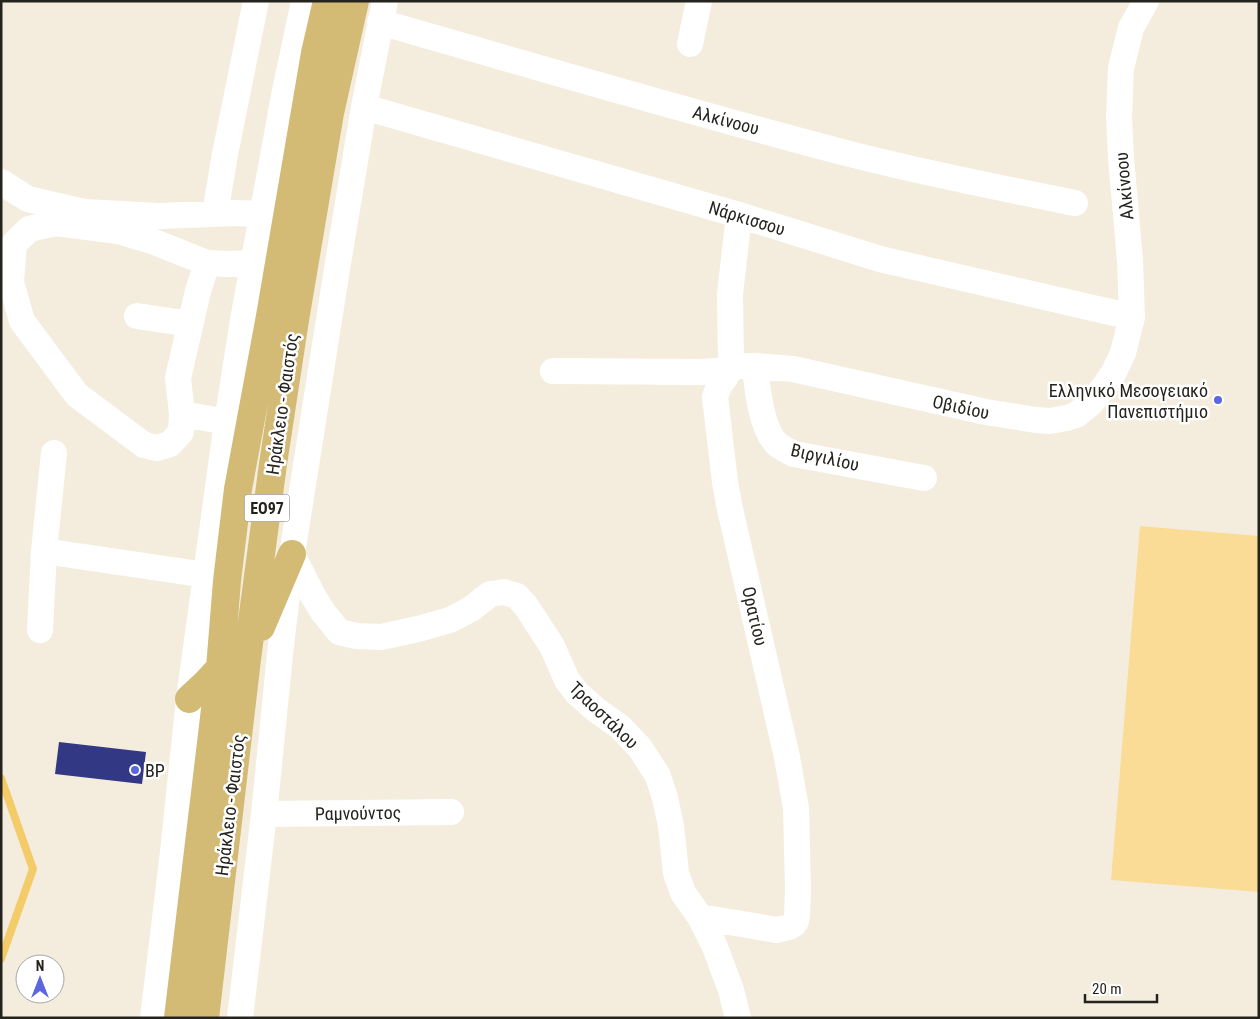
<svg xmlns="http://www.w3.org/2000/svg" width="1260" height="1019" viewBox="0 0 1260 1019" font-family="'Roboto Condensed',sans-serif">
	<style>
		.green { fill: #fadc97 }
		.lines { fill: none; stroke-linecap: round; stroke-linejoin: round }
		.stream { stroke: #f4cb69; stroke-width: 8 }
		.building { fill: #323884 }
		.minor { stroke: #fff; stroke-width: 26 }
		.major { stroke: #d3bb76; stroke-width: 28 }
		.poi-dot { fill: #5c66de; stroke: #fff; stroke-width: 2 }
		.labels { text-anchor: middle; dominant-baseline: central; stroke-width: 5; stroke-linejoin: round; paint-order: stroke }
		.shield { fill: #fff; stroke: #666561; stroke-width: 1 }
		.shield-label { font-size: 16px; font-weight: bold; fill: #25231d }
		.street-label { font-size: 18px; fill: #25231d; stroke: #fff }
		.poi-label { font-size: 18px; fill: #25231d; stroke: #fff; text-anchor: end }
	</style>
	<rect width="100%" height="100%" fill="#f4edde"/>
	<path class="green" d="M 1140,526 L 1259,536 L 1259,892 L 1111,880 Z"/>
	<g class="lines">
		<path class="stream" d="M 1,778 L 33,869 L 1,959"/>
	</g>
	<path class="building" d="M 59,742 L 146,752 L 142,784 L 55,774 Z"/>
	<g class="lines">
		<path class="minor" d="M 380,22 C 536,67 693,113 850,154 C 924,173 1000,188 1075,203
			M 690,44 L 699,1
			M 364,107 L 739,215 L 880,259 L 1132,317
			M 1,182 L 28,199 L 84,212 L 159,216 L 234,213 L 262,214
			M 215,214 L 225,154 L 256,1
			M 137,316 L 190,324
			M 731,366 L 755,366 L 793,369 L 986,412 L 1036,420 L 1050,421 L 1067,418 L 1076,415 L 1091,403 L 1106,384 L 1114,372 L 1123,353 L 1132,317 L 1130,260 L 1121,158 L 1119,117 L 1121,68 L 1131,28 L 1146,1
			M 755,366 C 757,387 761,429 777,444 C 782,448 788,451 794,454 L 924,478
			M 553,371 L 701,372 L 729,370
			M 182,414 L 181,432 L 170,444 L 157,448 L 144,445 L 77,395 L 22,321 L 11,282 L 14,244 L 29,229 L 56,223 L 118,231 L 152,241 L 207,263
			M 227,422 L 182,414 L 178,378 L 198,291 L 207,263 L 227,264 L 253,263
			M 54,453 L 44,551 L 206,575
			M 292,554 L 312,594 L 323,612 L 339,632 L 356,636 L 381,637 L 418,629 L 450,620 L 471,609 L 490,594 L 504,592 L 517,596 L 526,606 L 552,646 L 567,680 L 577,693 L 595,709 L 620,727 L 640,748 L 658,776 L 665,798 L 671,826 L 676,873 L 683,893 L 700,917 L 715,947 L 731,990 L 738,1018
			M 40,630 L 44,551
			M 264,814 L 451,812
			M 700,917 L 777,930 L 789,927 L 794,924 L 796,921 L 797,915 L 798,889 L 796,808 L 787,757 L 730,509 L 725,482 L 715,397 L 719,386 L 725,378 L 731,366 L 730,294 L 739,215
			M 153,1018 L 173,852 L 189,699 L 227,422 L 244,314 L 284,96 L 304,1
			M 240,1018 L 264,814 L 280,654 L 292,554 L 337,269 L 364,107 L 385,1"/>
		<path class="major" d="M 261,627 L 292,554
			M 189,699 L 205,684 L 220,668
			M 178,1018 L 220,668 L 227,581 L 238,489 L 270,316 L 315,53 L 327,1
			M 205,1018 L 247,659 L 273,464 L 295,320 L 330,113 L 355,1"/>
	</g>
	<g class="poi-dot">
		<circle cx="1218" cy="400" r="5"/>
		<circle cx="135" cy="770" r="5"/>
	</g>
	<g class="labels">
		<rect class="shield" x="244.5" y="494.5" width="45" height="27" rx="4"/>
		<g class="shield-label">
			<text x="267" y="508">ΕΟ97</text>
		</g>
		<g class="street-label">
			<text transform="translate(726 120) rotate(15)">Αλκίνοου</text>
			<text transform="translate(1124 186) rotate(-95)">Αλκίνοου</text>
			<text transform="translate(747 218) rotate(17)">Νάρκισσου</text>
			<text transform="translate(282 404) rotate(-82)">Ηράκλειο - Φαιστός</text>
			<text transform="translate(961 407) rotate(12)">Οβιδίου</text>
			<text transform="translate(825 457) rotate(13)">Βιργιλίου</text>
			<text transform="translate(755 616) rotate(77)">Ορατίου</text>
			<text transform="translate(604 715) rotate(44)">Τραοστάλου</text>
			<text transform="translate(230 805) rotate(-83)">Ηράκλειο - Φαιστός</text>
			<text transform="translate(358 813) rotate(-1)">Ραμνούντος</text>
		</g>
		<g class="poi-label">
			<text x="1208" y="390">Ελληνικό Μεσογειακό<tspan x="1208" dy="21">Πανεπιστήμιο</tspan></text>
			<text x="145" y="770" text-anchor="start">BP</text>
		</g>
	</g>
	<rect width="1260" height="1019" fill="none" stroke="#25231d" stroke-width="5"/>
	<g transform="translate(40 979)"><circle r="24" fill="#ffffff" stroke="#a8a7a5"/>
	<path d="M0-4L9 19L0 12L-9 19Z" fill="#5c66de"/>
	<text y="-8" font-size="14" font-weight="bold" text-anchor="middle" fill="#25231d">N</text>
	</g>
	<path d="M1085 994v8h72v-8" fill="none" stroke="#25231d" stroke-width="2.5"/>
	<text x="1092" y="994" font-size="15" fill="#25231d" stroke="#ffffff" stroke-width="4" paint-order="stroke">20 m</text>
</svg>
